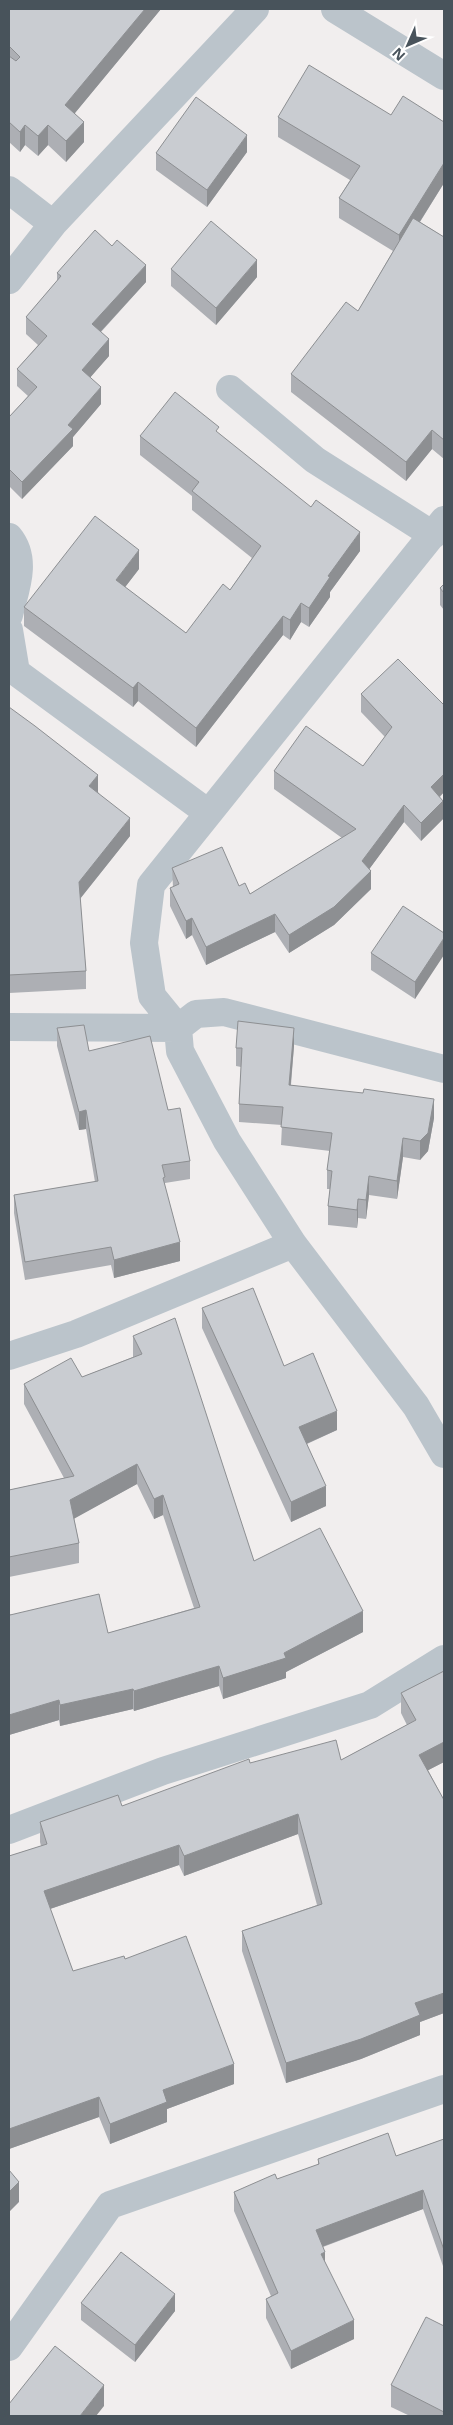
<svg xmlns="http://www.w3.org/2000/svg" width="453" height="2425" viewBox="0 0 453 2425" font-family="'Open Sans',sans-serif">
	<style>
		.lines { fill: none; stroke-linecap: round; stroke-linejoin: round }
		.minor { stroke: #bbc4cb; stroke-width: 28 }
		.wall { fill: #adafb4 }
		.shaded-wall { fill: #8d8f92 }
		.building { fill: #c9ccd1; stroke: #8d8f92 }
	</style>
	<rect width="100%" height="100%" fill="#f1eeee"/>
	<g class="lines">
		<path class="minor" d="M 335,9 L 444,76
			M 9,190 L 53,224
			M 9,280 L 53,224 L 255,9
			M 230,389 L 315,460 L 433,535
			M 444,520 L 151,885 L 144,943 L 152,996 L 178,1028 L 180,1051 L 227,1141 L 293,1244 L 416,1406 L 444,1454
			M 9,537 C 28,560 15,590 9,615
			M 9,630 L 16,672 L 207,812
			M 9,1027 L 178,1028 L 196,1014 L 224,1012 L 444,1069
			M 9,1356 L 76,1334 L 293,1244
			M 9,1830 L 163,1771 L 370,1705 L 444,1659
			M 9,2347 L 110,2205 L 444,2089"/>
	</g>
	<path class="wall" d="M 9,9 L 161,9 L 75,113 L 84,142 L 66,162 L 48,145 L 38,156 L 25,145 L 20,152 L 9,142 Z
		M 391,115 L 444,122 L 444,183 L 420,222 L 444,237 L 444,459 L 432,449 L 406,481 L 291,392 L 291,374 L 358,311 L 393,251 L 339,218 L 339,198 L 350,180 L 278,137 L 278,117 Z
		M 247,152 L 207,207 L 156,170 L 156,153 Z
		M 171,269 L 257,277 L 216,325 L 171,286 Z
		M 57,273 L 146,282 L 101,332 L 109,356 L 90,377 L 101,404 L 73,437 L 73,446 L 22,499 L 9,486 L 9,417 L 28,396 L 17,386 L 17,369 L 38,345 L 26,334 L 26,317 L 57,281 Z
		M 219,434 L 360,551 L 330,592 L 330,597 L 309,627 L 301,622 L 290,640 L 283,635 L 196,747 L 138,701 L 133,707 L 24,626 L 24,607 L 139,569 L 125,587 L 186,633 L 230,590 L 252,558 L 192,510 L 192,496 L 140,455 L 140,436 Z
		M 440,588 L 444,593 L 444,610 L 440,605 Z
		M 361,694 L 444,705 L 444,792 L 440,797 L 443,819 L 421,841 L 404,822 L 369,869 L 371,889 L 334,925 L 289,953 L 275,932 L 206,965 L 192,935 L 186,939 L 170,906 L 170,888 L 173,887 L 172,868 L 239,886 L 250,894 L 342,838 L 274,789 L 274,771 L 363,766 L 385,737 L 361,712 Z
		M 9,707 L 98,792 L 130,836 L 80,899 L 86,971 L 86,989 L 9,993 Z
		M 444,933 L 415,999 L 371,970 L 371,953 Z
		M 57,1028 L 89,1051 L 168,1110 L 190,1161 L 190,1179 L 165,1183 L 165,1186 L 180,1261 L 114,1278 L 111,1265 L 25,1280 L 14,1213 L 14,1195 L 95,1182 L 86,1129 L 79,1130 L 57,1046 Z
		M 294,1046 L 291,1085 L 434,1118 L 428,1151 L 420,1160 L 403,1157 L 397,1199 L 369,1195 L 366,1219 L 358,1218 L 357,1228 L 328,1225 L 328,1206 L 330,1189 L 327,1189 L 327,1170 L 330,1151 L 281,1145 L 282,1125 L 239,1122 L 239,1104 L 241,1067 L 236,1066 L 236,1048 Z
		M 202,1308 L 337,1430 L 307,1444 L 326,1506 L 291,1522 L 202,1328 Z
		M 133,1336 L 254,1561 L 363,1632 L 286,1672 L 286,1678 L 223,1699 L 219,1686 L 134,1711 L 133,1709 L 60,1726 L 59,1720 L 9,1735 L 9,1612 L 10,1615 L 108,1633 L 194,1608 L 163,1515 L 154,1519 L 137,1484 L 74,1518 L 79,1543 L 79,1563 L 9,1577 L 9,1490 L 64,1478 L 24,1404 L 24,1384 L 82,1377 L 133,1357 Z
		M 444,1671 L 444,1762 L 428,1770 L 444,1800 L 444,2013 L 420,2022 L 420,2035 L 361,2059 L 286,2083 L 242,1951 L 242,1931 L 317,1905 L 298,1834 L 184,1876 L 179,1865 L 50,1909 L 73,1971 L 125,1959 L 234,2084 L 167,2109 L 167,2122 L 110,2144 L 99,2117 L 9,2149 L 9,1856 L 41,1846 L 40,1842 L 40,1822 L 122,1806 L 250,1763 L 341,1760 L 407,1725 L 401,1713 L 401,1693 Z
		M 444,2139 L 444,2269 L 423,2209 L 323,2247 L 325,2262 L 354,2339 L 291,2369 L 266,2318 L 266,2299 L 271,2296 L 234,2211 L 234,2192 L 277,2179 L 318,2165 L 318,2159 L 396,2156 Z
		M 81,2303 L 175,2311 L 135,2362 L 81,2320 Z
		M 444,2326 L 444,2416 L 410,2416 L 391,2407 L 391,2385 Z"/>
	<path class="shaded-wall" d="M 145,9 L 161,9 L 65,125 L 65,105 Z
		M 84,122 L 84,142 L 66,162 L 66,141 Z
		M 25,125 L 25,145 L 20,152 L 20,132 Z
		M 48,125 L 48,145 L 38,156 L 38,136 Z
		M 247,135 L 247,152 L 207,207 L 207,190 Z
		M 444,163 L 444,183 L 399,255 L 399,235 Z
		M 257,260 L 257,277 L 216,325 L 216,308 Z
		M 146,265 L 146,282 L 92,341 L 92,324 Z
		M 109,339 L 109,356 L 82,387 L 82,370 Z
		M 101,387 L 101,404 L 73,437 L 73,446 L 22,499 L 22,482 L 68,425 Z
		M 432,430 L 432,449 L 406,481 L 406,462 Z
		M 360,532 L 360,551 L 330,592 L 330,597 L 309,627 L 309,608 L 328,576 Z
		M 139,550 L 139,569 L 116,599 L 116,580 Z
		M 301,603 L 301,622 L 290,640 L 290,620 Z
		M 283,616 L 283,635 L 196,747 L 196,728 Z
		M 138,682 L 138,701 L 133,707 L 133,688 Z
		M 444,774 L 444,792 L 431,805 L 431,787 Z
		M 98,775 L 98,793 L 89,786 Z
		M 443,801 L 443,819 L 421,841 L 421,823 Z
		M 404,805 L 404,822 L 362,879 L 362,861 Z
		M 130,818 L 130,836 L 79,900 L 79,882 Z
		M 371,871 L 371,889 L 334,925 L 289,953 L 289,935 Z
		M 275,914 L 275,932 L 206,965 L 206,947 Z
		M 192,918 L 192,935 L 186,939 L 186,921 Z
		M 444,938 L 444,955 L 415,999 L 415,982 Z
		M 294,1028 L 294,1046 L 289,1103 L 289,1085 Z
		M 434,1099 L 434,1118 L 428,1151 L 420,1160 L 420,1141 Z
		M 86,1110 L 86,1129 L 79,1130 L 79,1112 Z
		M 403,1138 L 403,1157 L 397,1199 L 397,1181 Z
		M 369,1176 L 369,1195 L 366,1219 L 366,1200 Z
		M 358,1199 L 358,1218 L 357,1228 L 357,1210 Z
		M 180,1242 L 180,1261 L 114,1278 L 114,1260 Z
		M 337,1411 L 337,1430 L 299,1447 L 299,1427 Z
		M 137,1464 L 137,1484 L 70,1521 L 70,1500 Z
		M 326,1486 L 326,1506 L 291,1522 L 291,1502 Z
		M 163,1495 L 163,1515 L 154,1519 L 154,1499 Z
		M 363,1611 L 363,1632 L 286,1672 L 286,1678 L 223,1699 L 223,1678 L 284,1653 Z
		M 219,1666 L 219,1686 L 134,1711 L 134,1691 Z
		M 133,1689 L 133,1709 L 60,1726 L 60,1705 Z
		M 59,1700 L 59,1720 L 9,1735 L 9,1715 Z
		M 444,1742 L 444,1762 L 419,1775 L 419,1755 Z
		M 298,1814 L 298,1834 L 184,1876 L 184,1856 Z
		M 179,1845 L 179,1865 L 44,1911 L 44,1891 Z
		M 444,1993 L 444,2013 L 420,2022 L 420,2035 L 361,2059 L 286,2083 L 286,2063 L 415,2003 Z
		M 234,2064 L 234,2084 L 167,2109 L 167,2122 L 110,2144 L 110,2124 L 163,2090 Z
		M 99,2097 L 99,2117 L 9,2149 L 9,2129 Z
		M 19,2182 L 19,2202 L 9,2212 L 9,2192 Z
		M 423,2190 L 423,2209 L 316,2249 L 316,2230 Z
		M 325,2252 L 325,2271 L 321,2254 Z
		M 175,2294 L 175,2311 L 135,2362 L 135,2345 Z
		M 354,2320 L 354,2339 L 291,2369 L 291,2351 Z
		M 104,2385 L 104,2406 L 96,2416 L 80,2416 Z"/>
	<path class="building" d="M 9,9 L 145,9 L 65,105 L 84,122 L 66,141 L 48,125 L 38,136 L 25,125 L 20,132 L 9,122 L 9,56 L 16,61 L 20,57 L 9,46 Z
		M 309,65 L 391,115 L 403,96 L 444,122 L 444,163 L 399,235 L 339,198 L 360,166 L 278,117 Z
		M 196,97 L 247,135 L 207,190 L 156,153 Z
		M 413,218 L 444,237 L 444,440 L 432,430 L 406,462 L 291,374 L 346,302 L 358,311 Z
		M 211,221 L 257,260 L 216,308 L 171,269 Z
		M 95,230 L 112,246 L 117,240 L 146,265 L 92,324 L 109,339 L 82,370 L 101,387 L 68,425 L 73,429 L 22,482 L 9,469 L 9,417 L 37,387 L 17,369 L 47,336 L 26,317 L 61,276 L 57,273 Z
		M 175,392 L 219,427 L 216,431 L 311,507 L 316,500 L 360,532 L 328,576 L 330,577 L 309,608 L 301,603 L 290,620 L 283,616 L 196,728 L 138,682 L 133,688 L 24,607 L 95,516 L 139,550 L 116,580 L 186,633 L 223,584 L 230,590 L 261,546 L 192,491 L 199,482 L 140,436 Z
		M 444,584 L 444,593 L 440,588 Z
		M 398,659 L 444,705 L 444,774 L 431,787 L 443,801 L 421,823 L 404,805 L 362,861 L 371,871 L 334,907 L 289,935 L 275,914 L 206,947 L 192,918 L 186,921 L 170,888 L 179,884 L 172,868 L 222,847 L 239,886 L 245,883 L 250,894 L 356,829 L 274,771 L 306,726 L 363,766 L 392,727 L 361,694 Z
		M 9,707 L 35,726 L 98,775 L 89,786 L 130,818 L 79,882 L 86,971 L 9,975 Z
		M 403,906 L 444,933 L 444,938 L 415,982 L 371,953 Z
		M 238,1021 L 294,1028 L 289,1085 L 363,1093 L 364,1089 L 434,1099 L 428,1133 L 420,1141 L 403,1138 L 397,1181 L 369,1176 L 366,1200 L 358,1199 L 357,1210 L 328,1206 L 332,1171 L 327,1170 L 332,1133 L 281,1127 L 283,1107 L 239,1104 L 242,1048 L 236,1048 Z
		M 84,1025 L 89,1051 L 150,1036 L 168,1110 L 180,1108 L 190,1161 L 162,1165 L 165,1177 L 163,1178 L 180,1242 L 114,1260 L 111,1247 L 25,1262 L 14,1195 L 98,1181 L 86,1110 L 79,1112 L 57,1028 Z
		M 253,1288 L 284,1366 L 313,1353 L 337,1411 L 299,1427 L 326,1486 L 291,1502 L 202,1308 Z
		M 175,1318 L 254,1561 L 320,1528 L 363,1611 L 284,1653 L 286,1658 L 223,1678 L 219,1666 L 134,1691 L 133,1689 L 60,1705 L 59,1700 L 9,1715 L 9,1612 L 10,1615 L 99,1594 L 108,1633 L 200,1607 L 163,1495 L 154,1499 L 137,1464 L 70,1500 L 79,1543 L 9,1557 L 9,1490 L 74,1476 L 24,1384 L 71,1358 L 82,1377 L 142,1354 L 133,1336 Z
		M 444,1671 L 444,1742 L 419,1755 L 444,1800 L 444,1993 L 415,2003 L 420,2015 L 361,2039 L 286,2063 L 242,1931 L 322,1904 L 298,1814 L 184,1856 L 179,1845 L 44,1891 L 73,1971 L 124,1956 L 125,1959 L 186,1936 L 234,2064 L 163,2090 L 167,2102 L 110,2124 L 99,2097 L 9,2129 L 9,1856 L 47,1844 L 40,1822 L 118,1795 L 122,1806 L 249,1759 L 250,1763 L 336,1740 L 341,1760 L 416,1720 L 401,1693 Z
		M 388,2133 L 396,2156 L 444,2139 L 444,2250 L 423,2190 L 316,2230 L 325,2252 L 321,2254 L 354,2320 L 291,2351 L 266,2299 L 278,2293 L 234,2192 L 275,2174 L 277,2179 L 319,2164 L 318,2159 Z
		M 9,2170 L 19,2182 L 9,2192 Z
		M 121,2252 L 175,2294 L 135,2345 L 81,2303 Z
		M 426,2317 L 444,2326 L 444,2412 L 391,2385 Z
		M 55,2346 L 104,2385 L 80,2416 L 9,2416 L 9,2404 Z"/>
	<rect width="453" height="2425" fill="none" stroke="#48535b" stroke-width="20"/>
	<g transform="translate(408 45) rotate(225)" stroke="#ffffff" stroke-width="4" paint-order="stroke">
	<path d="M0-4L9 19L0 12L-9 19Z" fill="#48535b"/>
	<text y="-8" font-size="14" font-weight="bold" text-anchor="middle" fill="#48535b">N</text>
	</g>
</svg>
